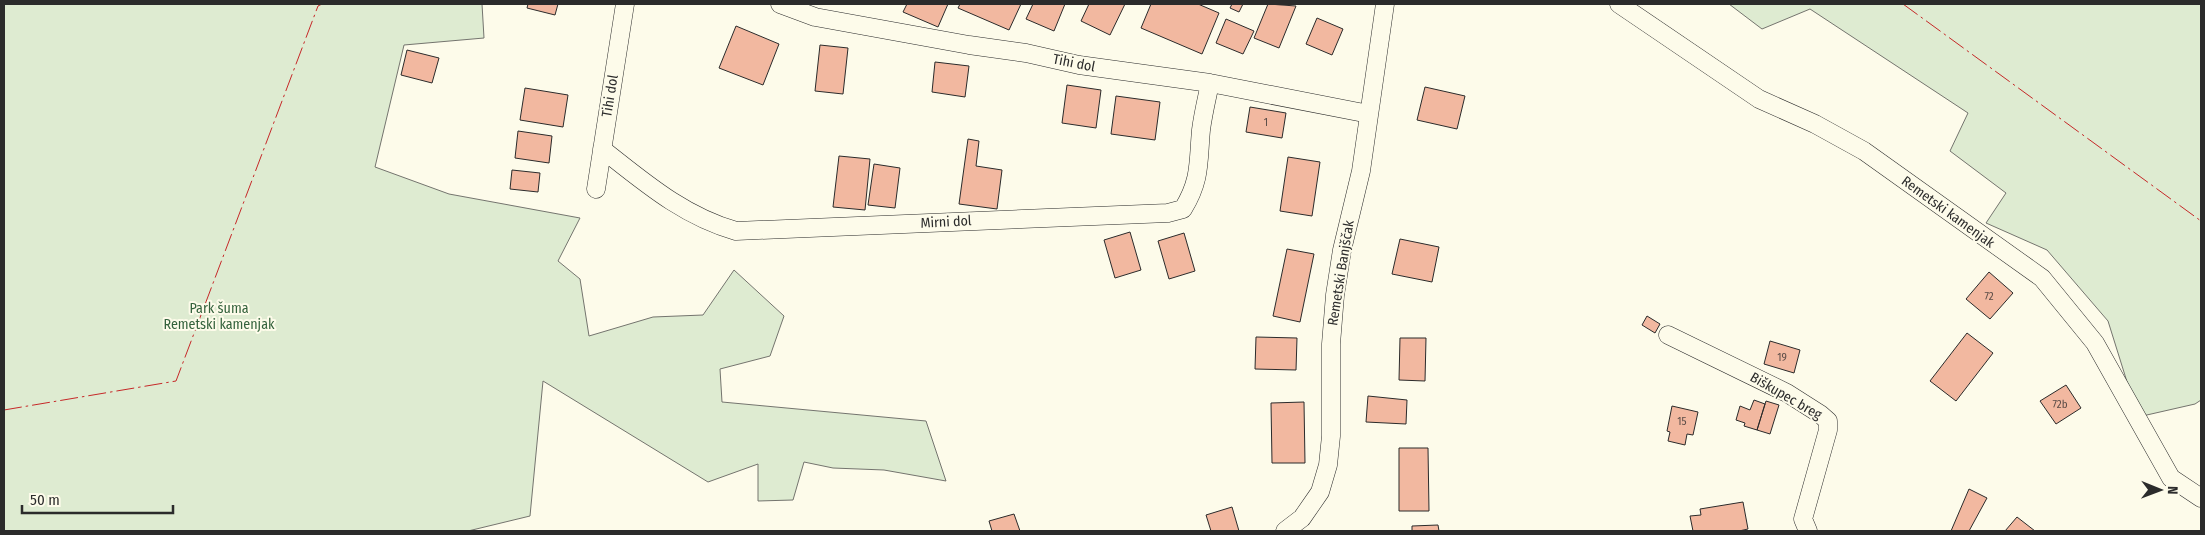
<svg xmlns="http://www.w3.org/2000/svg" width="2205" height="535" viewBox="0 0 2205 535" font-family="'Fira Sans Condensed',sans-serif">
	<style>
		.green { fill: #deebd1; stroke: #74746e }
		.building { fill: #f2b8a0; stroke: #2b2b2b }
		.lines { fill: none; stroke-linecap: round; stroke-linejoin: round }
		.street-casing { stroke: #2b2b2b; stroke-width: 19 }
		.street { stroke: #fdfbea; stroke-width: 18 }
		.power { stroke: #c62828; stroke-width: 1; stroke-dasharray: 18 4 2.5 4; stroke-linecap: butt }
		.labels { text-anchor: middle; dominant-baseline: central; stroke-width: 4; stroke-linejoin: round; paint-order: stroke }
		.number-label { font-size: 11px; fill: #5d4e48 }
		.street-label { font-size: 14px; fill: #2b2b2b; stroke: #fdfbea }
		.park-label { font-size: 14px; fill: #34623c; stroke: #fdfbea }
	</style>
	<rect width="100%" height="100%" fill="#fdfbea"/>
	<path class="green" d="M 4,4 L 482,4 L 484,38 L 404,45 L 375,167 L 449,194 L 580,218 L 558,261 L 580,279 L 589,336 L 653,317 L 703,315 L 734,270 L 784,316 L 770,356 L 720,369 L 722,402 L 926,421 L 946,481 L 884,470 L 833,468 L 804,462 L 793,500 L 758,501 L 758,464 L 708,482 L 543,381 L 530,516 L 468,531 L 4,531 Z
		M 1729,4 L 2201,4 L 2201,400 L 2195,404 L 2138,417 L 2108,321 L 2047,250 L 1986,223 L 2006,193 L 1950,151 L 1968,113 L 1810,9 L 1762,29 Z"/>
	<path class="building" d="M 528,4 L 558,4 L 555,15 L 527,8 Z
		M 907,4 L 948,4 L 938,27 L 903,12 Z
		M 960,4 L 1021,4 L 1009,30 L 958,8 Z
		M 1033,4 L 1065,4 L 1054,31 L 1026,19 Z
		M 1089,4 L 1125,4 L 1110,35 L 1081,21 Z
		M 1151,4 L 1198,4 L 1219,13 L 1202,54 L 1141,28 Z
		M 1232,4 L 1243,4 L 1239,12 L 1230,8 Z
		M 1268,4 L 1296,6 L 1279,48 L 1254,38 Z
		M 1317,18 L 1343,29 L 1332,55 L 1306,44 Z
		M 1226,19 L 1254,31 L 1243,54 L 1216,43 Z
		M 736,26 L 779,44 L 763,85 L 719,68 Z
		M 820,45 L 848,48 L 843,94 L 815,91 Z
		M 407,50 L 439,58 L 432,83 L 401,75 Z
		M 935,62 L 969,66 L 965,97 L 932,92 Z
		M 1067,85 L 1101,90 L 1096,128 L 1062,123 Z
		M 1425,87 L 1465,96 L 1457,129 L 1417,120 Z
		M 525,88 L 568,95 L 563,127 L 520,120 Z
		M 1116,96 L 1160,102 L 1155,140 L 1111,134 Z
		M 1250,107 L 1286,113 L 1282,138 L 1246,132 Z
		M 518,131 L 552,136 L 549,163 L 515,158 Z
		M 968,139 L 979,141 L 976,166 L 1002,170 L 997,209 L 959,204 Z
		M 839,156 L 870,159 L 865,210 L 833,207 Z
		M 1288,157 L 1320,162 L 1312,216 L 1280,211 Z
		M 874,164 L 900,168 L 895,208 L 868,205 Z
		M 512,170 L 540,173 L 538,192 L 510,189 Z
		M 1130,232 L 1141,270 L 1115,278 L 1104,240 Z
		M 1184,233 L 1195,271 L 1169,279 L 1158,241 Z
		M 1400,239 L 1439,247 L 1432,282 L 1392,274 Z
		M 1287,249 L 1314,254 L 1300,322 L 1273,316 Z
		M 1989,272 L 2013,293 L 1990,319 L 1966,299 Z
		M 1647,316 L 1660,324 L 1655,333 L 1642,325 Z
		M 1967,333 L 1993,353 L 1956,401 L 1930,381 Z
		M 1256,337 L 1297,338 L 1296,370 L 1255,369 Z
		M 1400,338 L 1426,338 L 1425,381 L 1399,380 Z
		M 1770,341 L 1800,350 L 1794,373 L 1764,364 Z
		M 2066,385 L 2081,408 L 2056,424 L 2040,401 Z
		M 1368,396 L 1407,400 L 1406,424 L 1366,422 Z
		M 1754,400 L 1765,404 L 1757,430 L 1744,426 L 1745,423 L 1736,420 L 1740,406 L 1750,410 Z
		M 1766,401 L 1779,405 L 1770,434 L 1757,430 Z
		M 1304,402 L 1305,463 L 1272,463 L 1271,403 Z
		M 1672,406 L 1698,412 L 1693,435 L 1687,434 L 1685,445 L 1668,441 L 1670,432 L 1667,431 Z
		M 1399,448 L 1428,448 L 1429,511 L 1399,511 Z
		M 1969,489 L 1987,498 L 1969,531 L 1951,531 Z
		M 1743,502 L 1748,529 L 1739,531 L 1693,531 L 1690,516 L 1701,515 L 1700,509 Z
		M 1232,507 L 1239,531 L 1211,531 L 1206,515 Z
		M 1014,514 L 1020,531 L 992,531 L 989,521 Z
		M 2017,517 L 2035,531 L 2005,531 Z
		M 1438,525 L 1439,531 L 1412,531 L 1412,526 Z"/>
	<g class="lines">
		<defs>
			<path id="street" d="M 780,4 L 815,17 L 969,45 L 1026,53 L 1079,65 L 1210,83 L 1369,114
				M 1619,4 L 1759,99 L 1815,124 L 1864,151 L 2042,278 L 2095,343 L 2171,478 L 2201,498
				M 602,149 C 644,182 683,216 736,231 L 1168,213 L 1183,209 C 1201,180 1198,162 1201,130 C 1203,114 1207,98 1210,83
				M 596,189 L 625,4
				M 1668,335 L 1787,393 L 1820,414 L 1828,421 L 1828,430 L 1803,519 L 1808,531
				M 1285,531 L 1302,518 L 1320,492 L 1328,465 L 1331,436 L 1331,344 L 1335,295 L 1342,250 L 1361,171 L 1385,4"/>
		</defs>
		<use href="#street" class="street-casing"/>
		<use href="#street" class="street"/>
		<path class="power" d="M 1903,4 L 2201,221
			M 4,410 L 176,381 L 318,6 L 322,4"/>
	</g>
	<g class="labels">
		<g class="number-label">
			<text x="1266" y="122">1</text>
			<text x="1989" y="296">72</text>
			<text x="1782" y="357">19</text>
			<text x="2060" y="404">72b</text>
			<text x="1682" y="421">15</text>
		</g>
		<g class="street-label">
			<text transform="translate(1074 63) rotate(11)">Tihi dol</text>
			<text transform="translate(610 96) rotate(-81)">Tihi dol</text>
			<text transform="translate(1948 212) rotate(36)">Remetski kamenjak</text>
			<text transform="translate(946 222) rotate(-3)">Mirni dol</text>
			<text transform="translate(1341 273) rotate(-81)">Remetski Banjščak</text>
			<text transform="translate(1786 396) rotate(30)">Biškupec breg</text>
		</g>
		<g class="park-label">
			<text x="219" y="308">Park šuma<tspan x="219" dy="16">Remetski kamenjak</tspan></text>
		</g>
	</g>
	<rect width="2205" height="535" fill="none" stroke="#2b2b2b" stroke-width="10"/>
	<g transform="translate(2160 490) rotate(91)" stroke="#fdfbea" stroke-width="4" paint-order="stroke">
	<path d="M0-4L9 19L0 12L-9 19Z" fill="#2b2b2b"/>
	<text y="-8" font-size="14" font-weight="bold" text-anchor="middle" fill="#2b2b2b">N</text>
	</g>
	<path d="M22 505v8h151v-8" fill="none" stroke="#2b2b2b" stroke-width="2.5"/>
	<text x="30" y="505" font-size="15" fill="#2b2b2b" stroke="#fdfbea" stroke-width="4" paint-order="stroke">50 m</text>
</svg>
